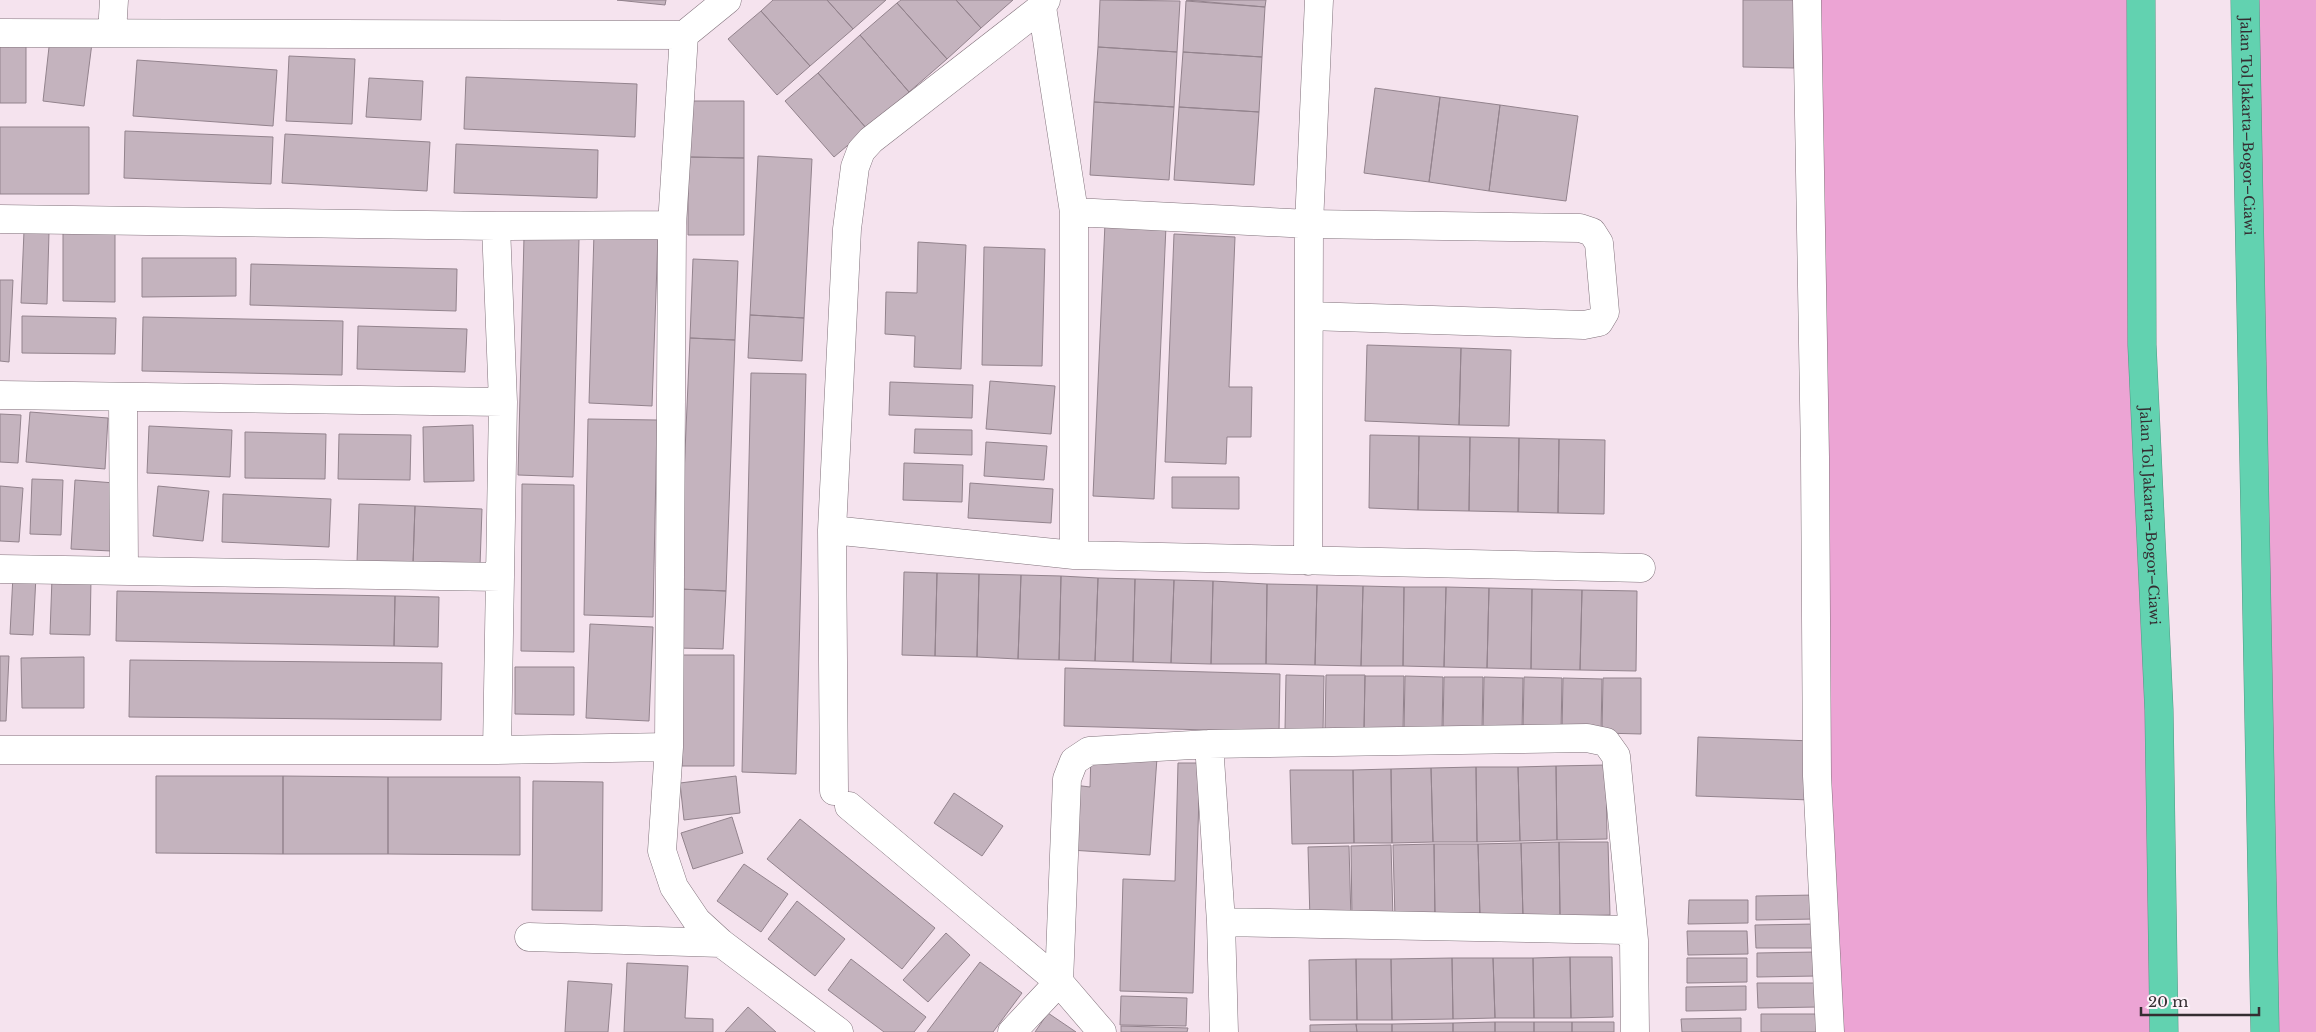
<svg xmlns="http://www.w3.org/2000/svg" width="2316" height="1032" viewBox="0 0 2316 1032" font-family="'Libre Baskerville',serif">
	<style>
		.green { fill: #eca4d4 }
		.building { fill: #c4b3be; stroke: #93838d }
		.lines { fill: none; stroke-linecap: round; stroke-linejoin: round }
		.minor-casing { stroke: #81727b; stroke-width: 29 }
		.highway-casing { stroke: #529884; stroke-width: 29 }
		.minor { stroke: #fff; stroke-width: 28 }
		.highway { stroke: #62d2b0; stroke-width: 28 }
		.labels { text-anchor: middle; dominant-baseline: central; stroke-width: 5; stroke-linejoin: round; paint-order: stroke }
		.street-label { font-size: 14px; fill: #342d31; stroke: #fdf2f9 }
	</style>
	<rect width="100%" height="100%" fill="#f5e3ee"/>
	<path class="green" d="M 1812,0 L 2141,0 L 2164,1032 L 1832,1032 Z
		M 2245,0 L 2316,0 L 2316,1032 L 2269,1032 Z"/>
	<path class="building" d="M 617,0 L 666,0 L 665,5 Z
		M 773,0 L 827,0 L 853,29 L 810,66 L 761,11 Z
		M 827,0 L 886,0 L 853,29 Z
		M 901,0 L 956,0 L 981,28 L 947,59 L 897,3 Z
		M 956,0 L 1013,0 L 981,28 Z
		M 1100,0 L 1180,1 L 1177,52 L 1098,47 Z
		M 1186,0 L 1266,0 L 1265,7 Z
		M 1743,0 L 1794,0 L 1794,68 L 1743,67 Z
		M 1186,1 L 1265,7 L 1262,57 L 1183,52 Z
		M 897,3 L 947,59 L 909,92 L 860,35 Z
		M 761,11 L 810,66 L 777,95 L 728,39 Z
		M 860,35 L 909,92 L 867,129 L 818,73 Z
		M 50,38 L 92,43 L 84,106 L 43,101 Z
		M 0,42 L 26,42 L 26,103 L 0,103 Z
		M 1098,47 L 1177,52 L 1174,107 L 1094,102 Z
		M 1183,52 L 1262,57 L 1259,112 L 1179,107 Z
		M 289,56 L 355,59 L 352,124 L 286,121 Z
		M 137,60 L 277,70 L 273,126 L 133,116 Z
		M 818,73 L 867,129 L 834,157 L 785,101 Z
		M 466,77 L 637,84 L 635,137 L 464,129 Z
		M 369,78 L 423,81 L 421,120 L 366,117 Z
		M 1375,88 L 1440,97 L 1429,182 L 1364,173 Z
		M 1440,97 L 1500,105 L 1489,191 L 1429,182 Z
		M 688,101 L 744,101 L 744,158 L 688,157 Z
		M 1094,102 L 1174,107 L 1169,180 L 1090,175 Z
		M 1500,105 L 1578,116 L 1566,201 L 1489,191 Z
		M 1179,107 L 1259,112 L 1254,185 L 1174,180 Z
		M 0,127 L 89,127 L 89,194 L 0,194 Z
		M 125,131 L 273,137 L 271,184 L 124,178 Z
		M 285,134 L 430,142 L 427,191 L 282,183 Z
		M 456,144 L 598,150 L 597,198 L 454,193 Z
		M 758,156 L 812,159 L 804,318 L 750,315 Z
		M 688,157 L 744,158 L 744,235 L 688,235 Z
		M 1105,223 L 1166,226 L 1154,499 L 1093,496 Z
		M 63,229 L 115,229 L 115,302 L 63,301 Z
		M 24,231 L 49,232 L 47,304 L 21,303 Z
		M 594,233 L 658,236 L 652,406 L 589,403 Z
		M 1174,234 L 1235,237 L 1229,387 L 1252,387 L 1251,437 L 1227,437 L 1226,464 L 1165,462 Z
		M 524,237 L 579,239 L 573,477 L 518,475 Z
		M 918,242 L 966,245 L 961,369 L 914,367 L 915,336 L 885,334 L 886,292 L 917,293 Z
		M 984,247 L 1045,249 L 1042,366 L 982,365 Z
		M 142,258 L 236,258 L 236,296 L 142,297 Z
		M 693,259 L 738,261 L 735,340 L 690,338 Z
		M 251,264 L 457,269 L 456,311 L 250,305 Z
		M 0,280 L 13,280 L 9,362 L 0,361 Z
		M 750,315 L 804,318 L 802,361 L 748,358 Z
		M 22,316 L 116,318 L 115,354 L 22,353 Z
		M 143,317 L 343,321 L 342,375 L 142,371 Z
		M 358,326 L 467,329 L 465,372 L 357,369 Z
		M 690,338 L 735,340 L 726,591 L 679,589 Z
		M 1367,345 L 1461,348 L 1459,425 L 1365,421 Z
		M 1461,348 L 1511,350 L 1509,426 L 1459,425 Z
		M 751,373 L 806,374 L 796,774 L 742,772 Z
		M 990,381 L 1055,386 L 1051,434 L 986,429 Z
		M 890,382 L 973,385 L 972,418 L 889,415 Z
		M 30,412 L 108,418 L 105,469 L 26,462 Z
		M 0,414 L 21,415 L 18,463 L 0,462 Z
		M 588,419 L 657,420 L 653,617 L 584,615 Z
		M 473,425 L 474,481 L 424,482 L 423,427 Z
		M 149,426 L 232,430 L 230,477 L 147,473 Z
		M 915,429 L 972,430 L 972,455 L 914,453 Z
		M 245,432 L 326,434 L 325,479 L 245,478 Z
		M 339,434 L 411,435 L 410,480 L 338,479 Z
		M 1370,435 L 1419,436 L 1418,510 L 1369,508 Z
		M 1419,436 L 1470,437 L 1469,511 L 1418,510 Z
		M 1470,437 L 1519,438 L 1518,512 L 1469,511 Z
		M 1519,438 L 1559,439 L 1558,513 L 1518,512 Z
		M 1559,439 L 1605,440 L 1604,514 L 1558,513 Z
		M 986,442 L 1047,446 L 1044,480 L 984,476 Z
		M 904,463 L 963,465 L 962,502 L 903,500 Z
		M 1172,477 L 1239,477 L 1239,509 L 1172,508 Z
		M 32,479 L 63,480 L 61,535 L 30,534 Z
		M 75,480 L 115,483 L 111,551 L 71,549 Z
		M 970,483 L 1053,489 L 1051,523 L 968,518 Z
		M 522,484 L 574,485 L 574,652 L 521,651 Z
		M 0,486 L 23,488 L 19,542 L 0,541 Z
		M 158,486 L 209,491 L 203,541 L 153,536 Z
		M 223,494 L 331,499 L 329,547 L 222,542 Z
		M 359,504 L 415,506 L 413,564 L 357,562 Z
		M 415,506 L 482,509 L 480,566 L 413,564 Z
		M 904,572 L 937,573 L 935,656 L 902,655 Z
		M 937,573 L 979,574 L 977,657 L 935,656 Z
		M 979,574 L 1021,575 L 1018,659 L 977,657 Z
		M 13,575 L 36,576 L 33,635 L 10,634 Z
		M 1021,575 L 1061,576 L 1059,660 L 1018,659 Z
		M 1061,576 L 1098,578 L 1095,661 L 1059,660 Z
		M 52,578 L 91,579 L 90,635 L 50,634 Z
		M 1098,578 L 1135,579 L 1133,662 L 1095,661 Z
		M 1135,579 L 1174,580 L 1171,663 L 1133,662 Z
		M 1174,580 L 1213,581 L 1211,664 L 1171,663 Z
		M 1213,581 L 1267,584 L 1266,664 L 1211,664 Z
		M 1267,584 L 1317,585 L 1315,665 L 1266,664 Z
		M 1317,585 L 1363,586 L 1361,666 L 1315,665 Z
		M 1363,586 L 1404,587 L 1403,666 L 1361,666 Z
		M 1404,587 L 1446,587 L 1444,667 L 1403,666 Z
		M 1446,587 L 1489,588 L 1487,668 L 1444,667 Z
		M 1489,588 L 1532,589 L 1531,669 L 1487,668 Z
		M 679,589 L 726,591 L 723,649 L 677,648 Z
		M 1532,589 L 1582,590 L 1580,670 L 1531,669 Z
		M 1582,590 L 1637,591 L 1636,671 L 1580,670 Z
		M 117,591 L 395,596 L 394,646 L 116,641 Z
		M 395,596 L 439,597 L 438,647 L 394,646 Z
		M 590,624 L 653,627 L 649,721 L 586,718 Z
		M 682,655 L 734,655 L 734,766 L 682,766 Z
		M 0,656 L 9,656 L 6,721 L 0,721 Z
		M 84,657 L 84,708 L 22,708 L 21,658 Z
		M 130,660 L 442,663 L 441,720 L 129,717 Z
		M 515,667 L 574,667 L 574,715 L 515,714 Z
		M 1065,668 L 1280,674 L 1279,732 L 1064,726 Z
		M 1286,675 L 1324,676 L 1323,731 L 1285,730 Z
		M 1326,675 L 1365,675 L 1364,731 L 1325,730 Z
		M 1365,676 L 1404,676 L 1403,731 L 1364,730 Z
		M 1405,676 L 1443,677 L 1442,732 L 1404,731 Z
		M 1444,677 L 1483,677 L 1482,732 L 1443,731 Z
		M 1484,677 L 1523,678 L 1522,732 L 1483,732 Z
		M 1524,677 L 1562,678 L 1561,733 L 1523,732 Z
		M 1563,678 L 1602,679 L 1601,734 L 1562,733 Z
		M 1603,678 L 1641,678 L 1641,734 L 1602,733 Z
		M 1698,737 L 1813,741 L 1811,800 L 1696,796 Z
		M 1091,754 L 1157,758 L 1150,855 L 1070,850 L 1074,785 L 1090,787 Z
		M 1178,763 L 1200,763 L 1193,993 L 1120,991 L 1123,879 L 1175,881 Z
		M 1606,765 L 1607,839 L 1557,840 L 1556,766 Z
		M 1556,766 L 1557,840 L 1520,841 L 1518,767 Z
		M 1476,767 L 1477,842 L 1433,842 L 1431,768 Z
		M 1476,767 L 1518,767 L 1520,841 L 1477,842 Z
		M 1431,768 L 1433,842 L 1392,843 L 1391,769 Z
		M 1391,769 L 1392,843 L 1354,843 L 1353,770 Z
		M 1290,770 L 1353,770 L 1354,843 L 1292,844 Z
		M 156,776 L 283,776 L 283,854 L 156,853 Z
		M 283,776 L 388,777 L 388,854 L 283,854 Z
		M 736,776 L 740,813 L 684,820 L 680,783 Z
		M 388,777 L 520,777 L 520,855 L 388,854 Z
		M 533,781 L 603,782 L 602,911 L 532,910 Z
		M 954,793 L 1003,826 L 982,856 L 934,823 Z
		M 732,817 L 743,853 L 693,869 L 681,833 Z
		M 800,819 L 935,928 L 902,969 L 767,859 Z
		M 1559,842 L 1608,842 L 1610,915 L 1560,916 Z
		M 1559,842 L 1560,916 L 1523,917 L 1521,843 Z
		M 1521,843 L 1523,917 L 1480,918 L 1478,844 Z
		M 1434,844 L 1478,844 L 1480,918 L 1435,918 Z
		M 1434,844 L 1435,918 L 1395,919 L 1393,845 Z
		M 1391,845 L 1393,919 L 1352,919 L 1351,846 Z
		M 1349,846 L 1351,920 L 1310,920 L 1308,847 Z
		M 744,864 L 788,894 L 761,932 L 717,901 Z
		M 1816,895 L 1816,919 L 1756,920 L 1756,896 Z
		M 1689,900 L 1748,900 L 1748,923 L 1688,924 Z
		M 797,901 L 845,939 L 815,976 L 768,939 Z
		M 1815,924 L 1815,948 L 1756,948 L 1755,925 Z
		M 1687,931 L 1747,931 L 1748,954 L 1688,955 Z
		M 946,933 L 970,955 L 928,1002 L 903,980 Z
		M 1816,952 L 1817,976 L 1757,977 L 1757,953 Z
		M 1570,957 L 1612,957 L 1613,1017 L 1571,1018 Z
		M 1570,957 L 1571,1018 L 1534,1018 L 1533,958 Z
		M 1452,958 L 1493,958 L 1495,1018 L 1453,1019 Z
		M 1452,958 L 1453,1019 L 1392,1020 L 1391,959 Z
		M 1493,958 L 1533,958 L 1534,1018 L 1495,1018 Z
		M 1687,958 L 1747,958 L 1747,982 L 1687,983 Z
		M 851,959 L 926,1017 L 914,1032 L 884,1032 L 828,990 Z
		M 1356,959 L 1391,959 L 1392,1020 L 1357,1020 Z
		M 1356,959 L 1357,1020 L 1310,1020 L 1309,960 Z
		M 980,962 L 1022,993 L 993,1032 L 927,1032 Z
		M 627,963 L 688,966 L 685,1018 L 713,1019 L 713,1032 L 624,1032 Z
		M 568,981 L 612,984 L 608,1032 L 565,1032 Z
		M 1757,983 L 1817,983 L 1818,1007 L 1758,1008 Z
		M 1746,986 L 1746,1010 L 1686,1011 L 1686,987 Z
		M 1121,996 L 1187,998 L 1186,1026 L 1120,1025 Z
		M 748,1007 L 776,1032 L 725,1032 Z
		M 1048,1013 L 1076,1032 L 1035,1032 Z
		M 1761,1014 L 1821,1014 L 1821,1032 L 1761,1032 Z
		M 1741,1018 L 1741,1032 L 1682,1032 L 1681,1019 Z
		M 1495,1022 L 1534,1022 L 1534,1032 L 1495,1032 Z
		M 1495,1022 L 1495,1032 L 1453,1032 L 1453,1023 Z
		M 1534,1022 L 1572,1022 L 1572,1032 L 1534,1032 Z
		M 1572,1022 L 1614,1022 L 1614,1032 L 1572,1032 Z
		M 1453,1023 L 1453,1032 L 1392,1032 L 1392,1024 Z
		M 1356,1024 L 1357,1032 L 1310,1032 L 1310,1025 Z
		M 1356,1024 L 1392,1024 L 1392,1032 L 1357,1032 Z
		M 1121,1026 L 1188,1028 L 1187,1032 L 1121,1032 Z"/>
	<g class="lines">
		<defs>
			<path id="minor" d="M 727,0 L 684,35 L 672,225 L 669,747 L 662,851 L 674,887 L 697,921 L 721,943 L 839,1032
				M 1807,0 L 1815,457 L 1817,776 L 1830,1032
				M 1042,7 L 1074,212 L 1074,555
				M 0,33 L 684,35
				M 112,33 L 114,0
				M 1074,212 L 1309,224 L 1580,228 L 1592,232 L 1599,243 L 1605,312 L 1599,322 L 1584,325 L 1309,316
				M 0,219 L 496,226 L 672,225
				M 496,226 L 503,402 L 497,750
				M 0,395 L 503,402
				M 123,398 L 124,569
				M 832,530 L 1074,555 L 1641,568
				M 1308,561 L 1309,224 L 1319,0
				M 0,569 L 500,577
				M 1209,744 L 1221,922 L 1224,1032
				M 0,750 L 497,750 L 669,747
				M 834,791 L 832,530 L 847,229 L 855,167 L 861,151 L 871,140 L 1042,7 L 1046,0
				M 849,806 L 1059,982 L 1102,1032
				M 1221,922 L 1625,930 L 1634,940 L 1635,1032
				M 529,937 L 721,943
				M 1012,1032 L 1059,982 L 1067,779 L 1074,761 L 1089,751 L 1209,744 L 1587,738 L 1606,742 L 1616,756 L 1634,940"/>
			<g id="highway">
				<path id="s1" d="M 2141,0 L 2142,345 L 2159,710 L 2164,1032"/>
				<path id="s2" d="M 2245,0 L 2265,1032"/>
			</g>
		</defs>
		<use href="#minor" class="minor-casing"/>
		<use href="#highway" class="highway-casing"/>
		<use href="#minor" class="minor"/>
		<use href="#highway" class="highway"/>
	</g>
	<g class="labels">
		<g class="street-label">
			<text stroke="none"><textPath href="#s2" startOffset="126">Jalan Tol Jakarta–Bogor–Ciawi</textPath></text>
			<text stroke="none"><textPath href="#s1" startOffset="516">Jalan Tol Jakarta–Bogor–Ciawi</textPath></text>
		</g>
	</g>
	<path d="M2141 1007v8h118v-8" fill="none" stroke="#342d31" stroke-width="2.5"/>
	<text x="2148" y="1007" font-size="15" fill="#342d31" stroke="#fdf2f9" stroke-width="4" paint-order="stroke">20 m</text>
</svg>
